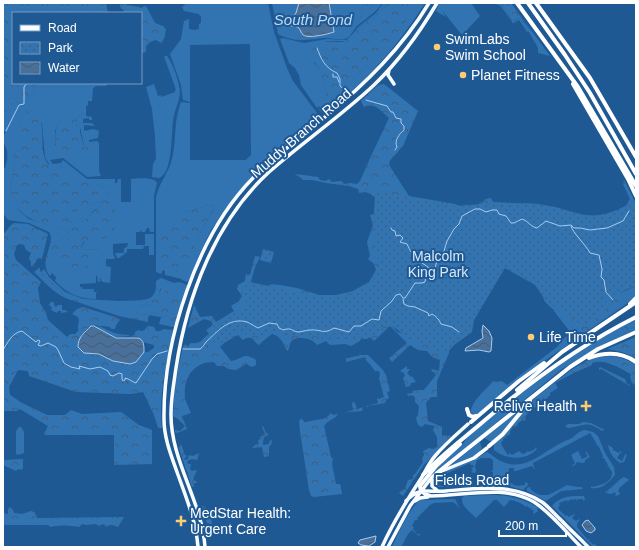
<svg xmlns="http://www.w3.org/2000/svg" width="639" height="550" viewBox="0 0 639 550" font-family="Arial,sans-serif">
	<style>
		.grass { fill: #3274b2; fill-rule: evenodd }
		.forest { fill: url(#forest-crowns); fill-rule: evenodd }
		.park { fill: url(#park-dots) }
		.water { fill: url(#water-waves); stroke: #a5ccf0 }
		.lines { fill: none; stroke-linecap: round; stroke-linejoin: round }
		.stream { stroke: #a5ccf0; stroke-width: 1 }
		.major { stroke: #f9fcff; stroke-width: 3.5 }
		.highway { stroke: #fff; stroke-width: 4 }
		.poi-dot { fill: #fdcc71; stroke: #1e5994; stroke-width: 1.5 }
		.labels { text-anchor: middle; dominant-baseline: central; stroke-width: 4; stroke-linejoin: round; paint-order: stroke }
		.poi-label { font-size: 14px; fill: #fff; stroke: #1e5994; text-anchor: start }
		.street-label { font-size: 14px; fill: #fff; stroke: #1e5994 }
		.park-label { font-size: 14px; fill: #d7e9fa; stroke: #1e5994 }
		.water-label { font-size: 15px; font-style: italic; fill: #bedaf5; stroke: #1e5994 }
	</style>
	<defs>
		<pattern id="forest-crowns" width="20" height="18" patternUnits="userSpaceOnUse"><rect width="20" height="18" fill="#3274b2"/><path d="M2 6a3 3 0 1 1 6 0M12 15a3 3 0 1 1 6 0" fill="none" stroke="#405e7a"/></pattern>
		<pattern id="park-dots" width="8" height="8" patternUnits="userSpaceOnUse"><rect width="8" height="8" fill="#3274b2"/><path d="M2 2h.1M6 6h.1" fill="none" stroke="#405e7a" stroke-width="1.8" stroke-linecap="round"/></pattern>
		<pattern id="water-waves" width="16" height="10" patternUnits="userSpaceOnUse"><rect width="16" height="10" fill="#48709a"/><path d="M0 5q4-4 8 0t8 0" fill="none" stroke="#4a5a6b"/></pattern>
	</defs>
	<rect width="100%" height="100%" fill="#1e5994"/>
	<path class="grass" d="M 187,3 L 268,3 L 274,32 L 287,68 L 293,81 L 320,117 L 265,163 L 237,193 L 211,230 L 200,253 L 189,280 L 187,282 L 182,280 L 182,279 L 165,275 L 165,271 L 163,270 L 161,274 L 156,272 L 156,197 C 159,183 169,172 172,159 C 177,139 173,123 181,102 L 190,103 L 190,160 L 246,160 L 251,155 L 250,44 L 190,45 L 190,102 L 183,100 L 181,85 L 170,54 L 181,39 L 184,21 L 189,19 L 189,29 L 195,30 L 199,29 L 199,24 L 201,23 L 201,16 L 199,15 L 199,14 L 184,11 L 182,7 ZM 213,204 L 214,209 L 200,233 L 192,251 L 177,271 L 172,268 L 185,212 Z
		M 272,3 L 299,3 L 296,13 L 287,24 L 288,25 L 298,27 L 303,36 L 308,37 L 334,32 L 329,3 L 364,3 L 360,19 L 369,16 L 372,3 L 382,3 C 376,13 366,18 357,26 C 353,30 351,37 345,39 C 339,40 332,38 326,38 C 307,39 298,44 278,34 Z
		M 383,3 L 388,3 L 381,11 L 358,28 L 346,41 L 326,41 L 314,63 C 324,73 325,84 327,97 L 346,78 L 353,78 C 378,54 399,32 419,3 L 425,3 C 398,45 365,85 323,113 L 319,110 L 320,108 L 319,106 L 317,108 L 301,85 L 299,75 L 295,68 L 289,63 L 280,39 L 283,38 L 304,43 L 327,39 L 346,40 L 350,37 L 358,27 L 376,13 Z
		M 439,3 L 471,3 L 480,16 L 463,34 L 461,34 L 442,10 L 446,17 L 436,11 Z
		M 511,3 L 550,56 L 538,53 L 538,48 L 529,32 L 525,31 L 526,30 L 519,20 L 512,24 L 513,23 L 500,5 L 503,6 L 512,20 L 515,21 L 519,18 L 530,30 Z
		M 164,56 L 167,56 C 173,63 179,82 180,91 C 180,101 174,111 173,121 C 171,133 173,170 161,177 C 159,179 155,177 152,177 L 153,164 L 156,159 L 155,136 L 152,109 L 146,87 L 154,84 L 158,96 L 161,95 L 161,97 L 175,92 L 175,90 L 176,90 Z
		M 38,83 L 108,83 L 106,86 L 96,86 L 93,88 L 92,101 L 88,101 L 88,105 L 86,106 L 86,116 L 92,117 L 92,120 L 89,120 L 89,118 L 83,119 L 83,123 L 92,123 L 95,126 L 84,125 L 84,131 L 93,129 L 99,131 L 98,138 L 89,140 L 89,142 L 97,141 L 99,143 L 99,171 L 101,176 L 87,177 L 63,158 L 50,160 L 53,164 L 61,163 L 62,161 L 63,160 L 87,179 L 115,179 L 115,183 L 117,183 L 118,179 L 121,179 L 121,202 L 131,202 L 131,179 C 138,179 152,176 157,183 L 154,196 L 154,232 L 150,232 L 149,228 L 147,228 L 145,232 L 142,232 L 140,230 L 140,232 L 136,232 L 136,245 L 145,245 L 145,234 L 154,234 L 154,255 L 149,255 L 149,246 L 144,246 L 143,249 L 127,249 L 127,252 L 119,258 L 117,258 L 115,253 L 124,253 L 124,248 L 127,247 L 128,243 L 113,244 L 113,253 L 115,259 L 106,259 L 106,266 L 111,267 L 110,283 L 102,282 L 103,281 L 101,281 L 101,278 L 100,278 L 100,282 L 98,282 L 97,276 L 96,275 L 96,283 L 80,284 L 80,287 L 82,287 L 82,289 L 94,289 L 94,292 L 98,292 L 96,293 L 96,299 C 78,299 67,293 55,281 L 56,277 L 52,273 L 50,276 C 37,261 57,244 49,232 L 29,223 L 8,220 L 3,213 L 3,168 L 5,168 C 7,162 8,156 7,151 C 4,141 1,141 6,131 L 3,131 L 4,112 L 7,110 L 13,111 L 10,107 L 9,98 L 3,104 L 3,86 L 20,106 L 23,106 ZM 80,108 L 80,115 L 77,117 L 76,125 L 80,127 L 85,150 L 55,145 L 55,131 L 59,122 L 61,121 L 63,123 ZM 26,112 L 42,123 L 45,157 L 50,166 L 62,167 L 73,181 L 79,182 L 87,181 L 93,184 L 100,185 L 110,196 L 81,248 L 82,250 L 103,249 L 105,252 L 92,261 L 86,268 L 67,259 L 70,235 L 67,230 L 29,219 L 19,211 L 10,195 L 15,159 L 14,154 L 18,150 L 18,133 L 12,126 L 18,126 Z
		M 101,201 L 99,207 L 93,211 L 85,221 L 77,223 L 68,221 L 67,217 L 68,212 L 76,211 L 82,204 L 92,204 Z
		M 44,269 L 49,277 L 65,292 L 83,299 L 119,301 L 147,300 C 156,296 156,289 156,281 L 161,278 L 174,283 L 180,282 L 187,285 L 187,286 L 175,325 L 174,327 L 173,327 L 159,324 L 161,317 L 165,316 L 169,317 L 174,326 L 183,297 L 163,295 L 160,296 L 159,294 L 161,289 L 157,286 C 156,296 151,300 141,300 L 139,305 L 146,306 L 150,304 L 162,313 L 138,315 L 135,310 L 134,316 L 131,318 L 148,322 L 119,316 L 77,302 L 79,300 L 63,294 L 41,272 Z
		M 636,286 L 636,295 L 624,306 L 524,375 L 476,415 L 473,416 L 473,414 L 471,413 C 470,402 486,390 493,381 L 496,382 L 502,381 L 507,385 L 557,347 L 559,345 L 558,343 L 571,333 L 554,311 L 555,310 L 581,335 L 625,304 L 620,297 L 620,293 Z
		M 51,302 L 54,302 L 54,305 L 56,307 L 58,305 L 62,305 L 62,310 L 65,310 L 68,312 L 61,313 L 61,311 L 58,311 L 57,313 L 51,310 L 52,308 L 50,305 L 48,306 Z
		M 636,319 L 636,322 L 634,322 L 617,332 L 618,334 L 622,334 L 635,326 L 636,329 L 597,348 L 562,369 L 429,478 L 436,468 L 462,445 L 468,436 L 512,399 L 556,366 L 609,333 Z
		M 95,326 C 104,326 110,333 119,334 C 124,335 127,334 131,336 L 115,337 Z
		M 600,367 L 625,379 L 627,384 L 629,384 L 630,386 L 601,369 L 599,370 L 599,368 Z
		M 571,370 L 574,373 L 555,383 L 558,388 L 550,393 L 550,395 L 544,401 L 544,397 L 540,394 Z
		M 527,403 L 506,429 L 492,441 L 489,441 L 485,438 L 480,442 L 482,448 C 477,458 461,462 450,466 Z
		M 583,422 L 591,423 L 603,429 L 605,429 L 602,431 C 585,420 586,426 568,428 L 565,426 L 568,424 L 579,424 Z
		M 19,427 L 21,427 L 24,432 L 24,453 L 17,455 L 16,453 L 16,431 Z
		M 585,430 L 593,432 L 598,436 L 605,453 L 614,467 L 615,475 C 609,483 601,490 591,488 L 591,487 L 592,486 L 593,487 L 603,484 L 603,483 L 604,484 C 607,482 610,480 612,476 L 610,475 L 612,475 L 612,472 L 608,466 L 607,466 L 608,465 L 604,458 L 602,458 L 603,456 L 598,445 L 596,446 L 597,444 L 590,433 L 533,463 L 535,470 L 532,466 L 516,471 L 514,471 L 514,468 L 509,468 L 508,480 L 506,481 L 510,480 L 509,482 L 516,486 L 517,484 L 517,486 L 525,485 L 525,483 L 527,482 L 528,485 L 523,490 L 505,485 L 506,483 L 500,482 L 493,477 L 490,477 L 493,475 L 493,472 L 491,472 L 493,470 L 493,460 L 490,458 L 481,458 L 476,461 L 476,464 L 475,465 L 476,471 L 475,473 L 473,473 L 471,471 L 473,470 L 471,468 L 474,467 L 473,465 L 471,465 L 470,463 L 445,474 L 438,480 L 438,484 L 441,486 L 455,486 L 455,483 L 466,483 L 466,478 L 467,483 L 471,484 L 472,476 L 473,482 L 472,486 L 438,487 L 434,485 C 435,472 464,465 474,460 C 479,458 483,454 487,452 C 493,455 497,460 503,462 C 524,471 541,454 559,444 C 562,442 566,441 570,439 C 576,436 578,431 585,430 Z
		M 495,442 L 498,445 L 502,446 L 508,455 L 510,453 L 512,455 L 519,451 L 521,453 L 524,454 L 528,451 L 529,452 L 535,449 L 535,447 L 537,449 C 526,461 506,460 494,450 L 494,445 Z
		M 608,445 L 613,448 L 613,450 L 619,453 L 620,451 L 622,452 L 620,453 L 617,458 L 622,461 L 625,455 L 624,454 L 627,455 L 624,462 L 620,463 C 614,459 609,452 608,445 Z
		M 578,451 L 582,459 L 588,456 L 585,452 L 587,452 L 590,457 L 585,460 L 585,462 L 583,463 L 577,462 L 575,465 L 571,467 L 575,463 L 571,455 Z
		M 567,485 L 577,487 L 582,487 L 583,489 L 561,491 L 546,501 L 527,491 L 527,488 L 529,487 L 531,488 L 530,489 L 537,494 L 538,493 L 539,495 L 550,495 L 550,492 L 551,494 Z
		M 341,488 L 342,494 L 314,497 L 311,496 L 309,490 L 324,492 Z
		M 494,495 C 509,495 524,499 537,507 L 538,511 L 534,514 L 533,513 L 534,511 L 527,506 L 526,507 C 522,503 516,501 510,500 L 504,507 L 497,500 L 494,500 L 476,518 C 470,512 461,506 462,498 L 464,496 Z
		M 579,496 L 584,496 L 585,500 L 583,501 L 583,499 L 578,499 L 577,501 L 576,499 L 569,500 L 568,502 L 567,500 L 559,503 L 560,506 L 558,507 L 559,510 L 566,516 L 567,515 L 569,517 L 574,514 L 575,514 L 572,518 L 576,521 L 579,519 L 580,520 L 577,523 L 577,527 L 588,540 L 590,538 L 589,541 L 594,545 L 596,544 L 596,547 L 593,547 L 552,506 C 559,497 569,496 579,496 Z
		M 422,499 L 422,500 L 453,499 L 455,499 L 459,507 L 458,508 L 458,506 L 453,502 L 433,503 L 432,505 L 431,504 L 417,518 L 418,520 L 415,520 L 412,526 L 414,527 L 413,529 L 417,534 L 420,534 L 419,536 L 412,530 L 408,534 L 401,547 L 392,547 C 397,536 411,504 422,499 Z"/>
	<path class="forest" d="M 3,3 L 106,3 L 108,13 L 13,13 L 13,83 L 38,83 L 23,106 L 20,106 L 3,86 Z
		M 123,3 C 130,7 135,5 141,8 L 145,6 L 147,8 L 155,23 L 163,26 L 166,29 L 164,40 L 161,43 L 156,40 L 150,42 L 146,46 L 146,52 L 141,53 L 141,13 L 124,13 L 123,9 L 121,9 L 120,5 Z
		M 364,3 L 372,3 L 369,16 L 363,21 L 360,19 Z
		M 388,3 L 419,3 C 401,32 377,55 353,78 L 347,78 L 348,84 L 330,101 L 328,100 C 325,93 326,85 323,78 C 319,65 308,60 314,45 C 326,38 333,44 346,41 L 358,28 L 381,11 Z
		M 496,3 L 511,3 L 530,31 L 519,18 L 513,21 L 503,6 L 498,5 Z
		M 384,84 L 418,111 L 403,146 C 398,150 396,156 390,160 L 389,165 L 409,196 L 455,204 C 462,208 472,208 479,204 C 483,202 485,198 491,198 L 493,202 L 537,204 L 536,208 L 584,224 L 626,209 L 627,203 L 630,199 L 623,184 L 624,180 L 636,204 L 636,286 L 620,291 L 620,297 L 626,300 L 625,304 L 581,335 L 545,302 L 540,289 L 532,281 L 511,268 L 503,268 L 449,346 L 449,353 L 437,381 L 437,397 L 431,397 L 426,403 L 428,421 L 442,427 L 442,435 L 451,436 L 423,466 L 403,496 L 399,493 L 403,489 L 405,489 L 408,480 L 413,479 L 413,475 L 415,474 L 423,462 L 422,459 L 424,455 L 423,451 L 429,448 L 433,449 L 437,447 L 437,437 L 433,430 L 435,426 L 425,424 L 422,427 L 418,425 L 416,418 L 418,415 L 419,406 L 415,402 L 415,397 L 411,395 L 408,396 L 407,394 L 412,393 L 413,390 L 424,390 L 436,375 L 431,370 L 432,369 L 439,371 L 440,360 L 432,357 L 427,351 L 418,350 L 410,345 L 392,362 L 389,358 L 407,343 L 390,326 L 374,341 L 367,335 L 362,336 L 360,341 L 351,346 L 345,344 L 330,345 L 326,341 L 317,345 C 312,339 309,339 302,338 C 293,338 290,340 289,349 L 287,351 C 284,344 281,336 272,334 L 263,341 L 259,345 C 252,340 252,334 243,340 L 238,335 L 224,343 L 220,347 L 231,361 C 242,360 243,351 256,360 L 256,365 L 252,367 L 246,364 L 236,370 L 228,369 L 224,366 L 217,366 L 214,362 C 193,362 183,378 185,398 C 186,403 189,408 191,413 L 182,416 L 187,429 L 177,433 L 175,432 L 175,430 L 180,431 L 185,426 L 178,419 L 173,416 L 175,382 L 183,347 L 185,344 L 188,346 L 191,343 C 203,344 201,339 209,334 L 206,330 L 213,325 L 211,321 L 204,319 L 188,328 L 194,305 L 200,317 L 212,316 L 216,322 L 234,311 L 231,306 L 239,301 L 242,296 L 237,289 L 238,285 L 245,281 L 246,274 L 250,275 L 255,256 L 260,257 L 255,267 L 251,281 L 254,286 L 266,287 L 272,284 L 280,285 L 297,288 L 319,295 L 336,295 L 353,291 L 369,282 L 376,270 L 374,264 L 368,259 L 370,256 L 367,242 L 373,225 L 370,215 L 374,214 L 385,195 L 385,193 L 367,192 L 349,186 L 326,183 L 313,180 L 303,180 L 300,177 L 295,175 L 296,174 L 318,177 L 320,180 L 325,181 L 329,179 L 332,182 L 341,181 L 345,184 L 350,183 L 357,184 L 360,181 L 372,154 L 389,118 C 381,111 375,102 364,107 L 361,101 L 378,85 ZM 378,277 L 404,334 L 397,332 L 394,328 L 370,286 L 374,278 Z
		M 3,93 L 3,103 L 9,98 L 13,103 L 11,107 L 13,108 L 14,112 L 7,110 L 4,112 L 3,120 Z
		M 77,105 L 80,108 L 80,115 L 77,117 L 76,125 L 80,127 L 80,132 L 85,150 C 81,152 75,155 70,155 C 52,157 53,133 59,122 L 61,120 L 63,122 L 68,117 L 68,114 L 76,111 L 75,108 Z
		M 27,107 L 30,115 L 39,116 C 46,131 38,153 49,165 L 62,167 L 68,170 L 73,181 C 78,182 82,180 87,181 C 91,182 94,184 100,185 L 110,196 L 116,198 L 114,235 L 91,243 L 84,241 L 81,247 L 82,250 L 104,249 L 105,252 C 95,259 87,267 77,273 L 69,267 L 67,259 L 46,259 L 52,239 L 69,239 L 70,235 L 67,230 C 44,223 19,221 10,195 L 15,159 L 14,154 L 18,150 L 18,133 L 12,130 L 12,126 L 18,126 L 26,112 L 25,109 ZM 101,201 L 99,207 C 86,216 87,225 68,221 L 67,217 L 69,212 L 76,211 L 82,204 L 92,204 Z
		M 93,129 L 98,131 L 96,137 L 89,140 L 89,142 L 96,142 L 98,156 L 88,156 L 84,140 L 88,136 L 85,134 L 87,132 L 91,132 Z
		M 213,204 L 214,209 L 200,233 L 185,271 C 178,271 166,269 161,266 L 161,227 L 181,211 L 185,212 Z
		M 14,223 L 28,224 L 48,234 L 42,259 L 39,258 L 37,259 L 33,267 L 31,266 L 31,262 L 29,258 L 31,253 L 26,250 L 24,245 L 20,244 L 17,245 L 14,254 L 16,260 L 41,282 L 38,288 L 40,303 L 46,313 L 48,320 L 67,337 L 70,334 L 75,334 L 78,331 L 78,325 L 79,321 L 78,317 L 72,314 L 77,309 L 83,307 L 118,318 L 120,320 L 116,325 L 115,329 L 111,329 L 110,327 L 93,325 L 89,327 L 81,335 L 89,354 L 99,354 L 103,355 L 141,357 L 144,352 L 148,352 L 154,348 L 154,345 L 143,342 L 138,337 L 131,337 L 135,334 L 135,332 L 138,330 L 142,331 L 145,330 L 146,327 L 149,326 L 154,327 L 156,331 L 160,331 L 164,329 L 173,330 C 167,362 158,395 162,428 L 158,428 L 154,415 L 143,392 L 131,394 L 76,392 L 29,376 L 28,371 L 18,370 L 9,387 L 10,395 L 22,403 L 47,415 L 65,415 L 71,410 L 82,414 L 121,412 L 139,425 L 152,430 L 152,464 L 114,465 L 114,435 L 45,435 L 44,434 L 48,426 L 20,409 L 17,411 L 3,411 L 3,235 L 10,226 Z
		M 39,268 L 40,268 L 40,271 L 63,294 L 77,298 L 79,300 L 77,302 C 59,298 47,285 34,272 Z
		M 161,284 L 159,294 L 160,296 L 165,291 L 174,287 L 179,290 L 183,297 L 174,326 L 169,325 L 171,321 L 169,317 L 165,316 L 160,317 L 150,315 L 148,317 L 148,322 L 131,318 L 130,316 L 134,315 L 131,311 L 133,306 L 135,310 L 138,315 L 161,313 L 158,311 L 153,310 L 153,306 L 150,304 L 146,306 L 138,305 L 141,300 C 150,300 156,296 157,286 Z
		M 634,322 L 636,322 L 636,326 L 631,328 L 629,332 L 625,332 L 624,334 L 620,336 L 618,334 L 616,335 L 613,333 L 624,328 Z
		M 636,337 L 636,358 L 622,352 L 607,349 Z
		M 361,355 L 368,355 L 383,370 L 386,375 L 390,391 L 387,392 L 389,398 L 386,400 L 385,403 L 363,407 L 362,411 C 356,412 351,411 344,413 L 353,410 L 352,403 L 353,402 L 355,403 L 357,409 L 378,403 L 377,398 L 379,399 L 384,397 L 379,378 L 380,375 L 379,371 L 375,371 L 368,362 L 367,362 L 365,357 L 346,362 L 346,359 L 344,359 Z
		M 606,356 C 617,356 627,359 636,365 L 636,388 L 634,384 L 632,383 L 630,377 L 631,374 C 619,368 605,358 592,363 L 592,365 L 574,373 L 571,370 L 590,359 Z
		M 407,366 L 407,369 L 410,369 L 407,373 L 411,377 L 412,376 L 416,382 L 411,383 L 410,386 L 406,387 L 403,378 L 405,376 L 404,373 L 400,371 Z
		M 540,394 L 544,395 L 543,400 L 536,403 L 537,406 L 526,415 L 525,421 L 523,420 L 518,423 L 517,426 L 512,428 L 510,432 L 510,434 L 503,439 L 503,441 L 501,442 L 502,446 L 497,445 L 495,442 L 529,404 Z
		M 331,413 L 333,415 L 338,414 C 335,419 328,420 324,426 L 331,457 L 333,459 L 332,464 L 336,484 L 340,484 L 341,488 L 336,490 L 333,490 L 331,493 L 325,493 L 323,491 L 317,492 L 315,495 L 309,490 L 300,431 L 299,421 L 302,418 L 304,422 L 306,422 L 326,418 Z
		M 263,426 L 266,433 L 268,434 L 268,436 L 264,437 L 263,442 L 263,445 L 269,444 L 270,440 L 272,441 L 271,445 L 269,446 L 269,456 L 264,457 L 262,447 L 252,448 L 256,444 L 259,444 L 258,440 L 261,439 L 260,437 L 265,434 L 262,427 Z
		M 181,444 L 185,455 L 187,456 L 184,459 L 185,460 L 188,459 L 189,455 L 193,456 L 199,453 L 197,460 L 192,459 L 187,461 L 188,464 L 191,464 L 190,469 L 192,471 L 197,470 L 193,479 L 197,482 L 197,483 L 194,483 L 193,485 L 195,486 L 192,487 L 179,448 Z
		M 23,459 L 23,468 L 21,470 L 18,469 L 16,471 L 3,465 L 3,460 Z
		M 624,477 L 628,479 L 629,480 L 619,488 L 619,490 L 618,491 L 620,493 L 619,495 L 615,496 L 616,494 L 615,492 C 611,495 609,494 605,492 C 613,488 617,480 624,477 Z
		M 203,506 L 218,515 L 221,512 L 224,514 L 223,517 L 229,520 L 214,516 L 211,518 L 212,524 L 207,523 L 204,515 L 205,511 L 201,510 L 200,507 Z
		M 10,507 L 13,510 L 14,513 L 22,514 L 31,511 L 34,512 L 38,518 L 124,517 L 118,527 C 113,525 111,524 106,527 L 103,524 L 99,526 L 96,524 L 86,525 L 82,524 L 79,527 C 73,526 56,525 51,527 L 48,525 L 3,525 L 3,513 L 8,514 L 8,509 Z"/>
	<path class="park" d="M 358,188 L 453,206 L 501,203 C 514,206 526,202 538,204 C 579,209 587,227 629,204 L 636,214 L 636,285 L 615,295 L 608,289 L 604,292 L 607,308 L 585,327 L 546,301 L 535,285 L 505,268 L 474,320 L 472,332 L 454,345 L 446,354 L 420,342 L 410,340 L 389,323 L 367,339 L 327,339 L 309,335 L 297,335 L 287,337 L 275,331 L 262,337 L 238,332 L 219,344 L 211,341 L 211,328 L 247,305 L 242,288 L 249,282 L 279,288 L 300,295 L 331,298 L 348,294 L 368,286 L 376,276 L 379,264 L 373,224 L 375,197 L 366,192 L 359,193 Z
		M 263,249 L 274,252 L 271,263 L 260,260 Z"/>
	<path class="water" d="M 299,3 L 329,3 L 334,32 C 328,34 308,39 303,35 C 301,33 300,29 298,27 L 287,25 L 296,13 Z
		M 483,325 L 489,331 L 492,338 L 491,351 L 489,352 L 479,350 L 465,351 L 466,348 L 483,338 L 482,331 Z
		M 91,326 L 94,326 L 116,338 L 138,338 C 144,340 144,345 144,352 L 136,362 L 130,364 L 113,361 L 99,354 L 84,353 L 78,347 C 78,337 84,333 91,326 Z
		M 588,520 L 595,528 L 595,530 L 591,533 L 586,531 L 582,525 L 585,521 Z
		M 376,536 L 375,542 L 369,546 L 361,545 L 358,543 L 360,540 Z"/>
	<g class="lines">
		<path class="stream" d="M 317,48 C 321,59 325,68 337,73 L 340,79 L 340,86 L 347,92
			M 333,74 L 333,77 L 337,77 L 339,82
			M 366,100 L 387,106 L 391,112 L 393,112 L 396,118 L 401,119 L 401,123 L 404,126 L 404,130 C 399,134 394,141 397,147 L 395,150
			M 6,131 L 19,105 L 24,104 L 24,87 L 27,83
			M 571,226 C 572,232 586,245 590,253 L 599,255 L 602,269 L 601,277 L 604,280 L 606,292 L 613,300
			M 391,228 L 392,230 L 395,231 L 396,236 L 400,235 L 403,238 L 400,242 L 407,244 C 410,250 411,255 419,256 L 422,263 L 428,267
			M 403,299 L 404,304 L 408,306 L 415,307 L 428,313 L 429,316 L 432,314 C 436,316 439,319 441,324 L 452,327 L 459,332
			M 183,349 L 200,349 C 203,347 204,345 206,342 C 218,331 229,317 247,322 C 250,323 254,326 258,328 L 269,323 L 277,324 L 279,328 L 283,330 C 292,327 291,331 298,332 C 302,332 306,330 310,330 C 322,329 323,335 334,328 L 349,332 L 354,326 L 361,326 L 372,319 L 379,320 L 381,311 L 392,301 L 396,295 L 400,294 L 403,298 L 405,298 L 415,283 L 422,283 L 425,282 L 427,268 L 435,268 L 438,257 L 444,251 L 447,241 L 454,229 L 459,224 L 462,216 L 475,209 L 480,209 L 486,212 L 492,210 L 497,210 L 499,214 L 506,216 L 511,223 L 514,223 L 522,219 C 528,221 531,227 537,228 L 546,221 L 560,226 L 571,225 L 574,228 L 580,228 L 590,230 L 607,228 L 623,221 L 629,211
			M 3,350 C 8,342 12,333 22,331 L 36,342 L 38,340 L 40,341 L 38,345 L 41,346 L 48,343 L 56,347 L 58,350 L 64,363 L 71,367 L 80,369 L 79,366 L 90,369 L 100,367 L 108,371 L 110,375 L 113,376 L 119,373 L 122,374 L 122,379 L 123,381 L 125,380 L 125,378 C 130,379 132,382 136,383 L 152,359 L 157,354 L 167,351
			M 3,355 L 3,356"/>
		<path class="major" d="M 389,70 L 388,75 L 394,84
			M 432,479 L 432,486 L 438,491
			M 421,491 L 425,494 L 431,496 C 465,496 504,484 534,502 C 551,513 567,533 581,547
			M 406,501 C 420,486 428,493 446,491 C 478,488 513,483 542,502 C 549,507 555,515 562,521 C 570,530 580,538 588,547
			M 415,501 L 420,498 L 428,497
			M 198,547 C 196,521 186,497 177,472 C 171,455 164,438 164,419 C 163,340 197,235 253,178 C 275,156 301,137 325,117 C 365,84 402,48 429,3
			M 205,547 C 202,501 170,460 171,413 C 171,398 174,382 176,368 C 187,296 215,222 269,172 C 303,142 341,116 374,85 C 398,62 420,32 437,3
			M 382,547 C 393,522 407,500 422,477 C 426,470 429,463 435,456 C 445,444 457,434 468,424
			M 388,547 L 410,506 L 432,477 L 437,473 L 474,458 L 487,448"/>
		<path class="highway" d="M 517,3 L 578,87 L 636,186
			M 528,3 L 565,55 L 590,93 L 636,174
			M 536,3 L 590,78 L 636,157
			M 573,84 L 628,179 L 636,196
			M 630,304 L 636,298
			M 589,358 C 605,352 622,352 636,362
			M 517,390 L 562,352 L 636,302
			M 467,409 L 469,415 L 473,417 L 476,416
			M 471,422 L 519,381 L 544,363
			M 489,446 L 503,434 L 530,401
			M 437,473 L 570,367 L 598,349 L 636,332
			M 423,475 C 439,457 459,442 478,426 C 527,384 578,346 636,317
			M 421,491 L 420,486 L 436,466 L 460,444"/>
	</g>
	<g class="poi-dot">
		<circle cx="437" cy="47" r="4"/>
		<circle cx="463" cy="75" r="4"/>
		<circle cx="531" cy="337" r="4"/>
		<path d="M584 400h4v4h4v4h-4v4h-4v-4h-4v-4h4z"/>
		<path d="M179 515h4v4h4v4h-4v4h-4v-4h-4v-4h4z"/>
	</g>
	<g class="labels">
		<g class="poi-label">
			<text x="445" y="39">SwimLabs<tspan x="445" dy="16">Swim School</tspan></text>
			<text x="471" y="75">Planet Fitness</text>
			<text x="539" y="337">Life Time</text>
			<text x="577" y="406" text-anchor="end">Relive Health</text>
			<text x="190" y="513">MedStar Health:<tspan x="190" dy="16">Urgent Care</tspan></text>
		</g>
		<g class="street-label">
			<text transform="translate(301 133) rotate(-41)">Muddy Branch Road</text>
			<text x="472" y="480">Fields Road</text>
		</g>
		<g class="park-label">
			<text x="438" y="256">Malcolm<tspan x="438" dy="16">King Park</tspan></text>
		</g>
		<g class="water-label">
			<text x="313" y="19">South Pond</text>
		</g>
	</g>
	<rect width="639" height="550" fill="none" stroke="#ffffff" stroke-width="8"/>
	<rect x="12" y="12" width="130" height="72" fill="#1e5994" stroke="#789bbf"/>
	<rect x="20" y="25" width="20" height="6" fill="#f9fcff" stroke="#789bbf"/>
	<text x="48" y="32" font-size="12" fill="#ffffff">Road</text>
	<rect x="20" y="42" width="20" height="12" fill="url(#park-dots)" stroke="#789bbf"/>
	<text x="48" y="52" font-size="12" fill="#ffffff">Park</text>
	<rect x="20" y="62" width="20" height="12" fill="url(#water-waves)" stroke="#789bbf"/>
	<text x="48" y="72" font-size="12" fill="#ffffff">Water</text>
	<path d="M499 530v6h67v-6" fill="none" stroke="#ffffff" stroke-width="2"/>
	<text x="505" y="530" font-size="12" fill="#ffffff" stroke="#1e5994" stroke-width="3" paint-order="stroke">200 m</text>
</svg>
